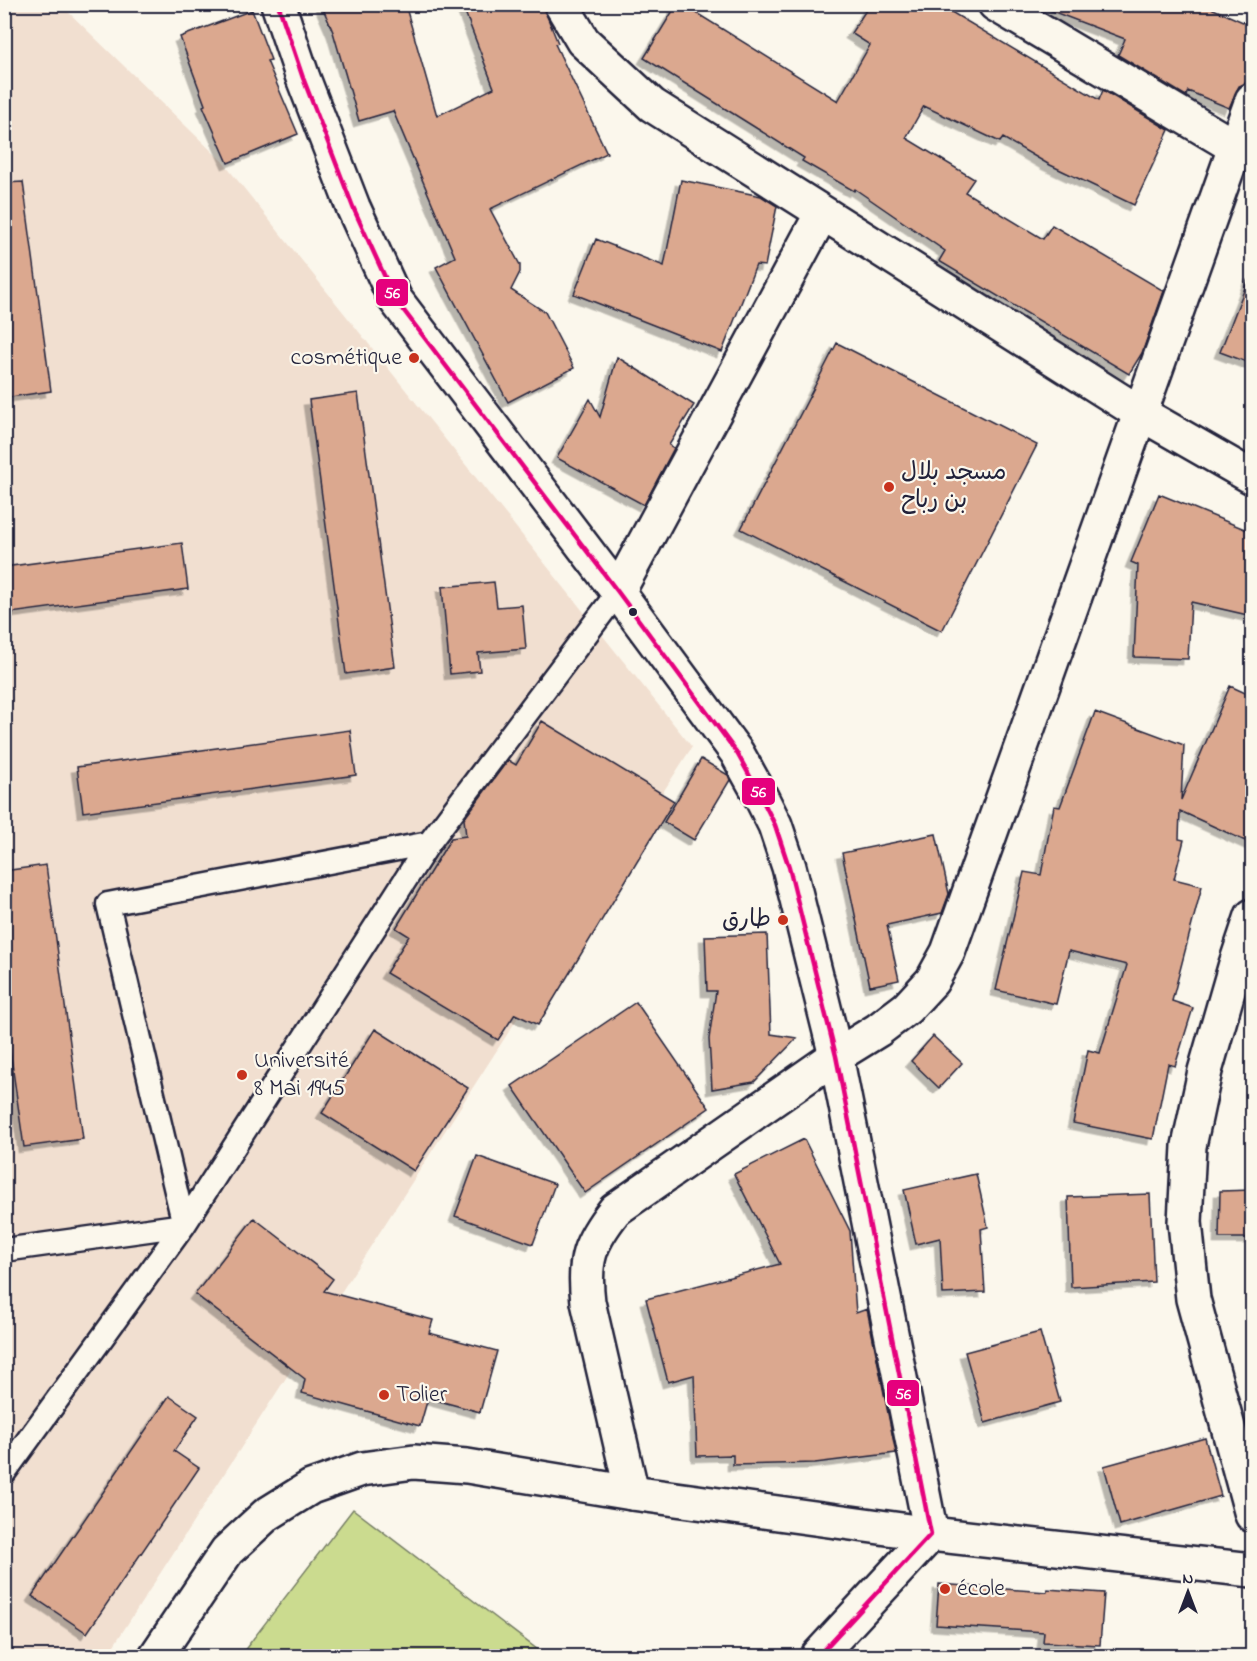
<svg xmlns="http://www.w3.org/2000/svg" width="1257" height="1661" viewBox="0 0 1257 1661" font-family="'Indie Flower','Playpen Sans Arabic',sans-serif">
	<style>
		.built { fill: #f1dfd0 }
		.green { fill: #cbdb8f; stroke: #767e65; stroke-width: 1.5 }
		.building { fill: #dba88f; stroke: #22223b; stroke-width: 1.5; filter: url(#shadow) }
		.lines { fill: none; stroke-linecap: round; stroke-linejoin: round }
		.lane-casing { stroke: #22223b; stroke-width: 27 }
		.street-casing { stroke: #22223b; stroke-width: 38 }
		.secondary-casing { stroke: #22223b; stroke-width: 38 }
		.lane { stroke: #fbf7ec; stroke-width: 22 }
		.street { stroke: #fbf7ec; stroke-width: 33 }
		.secondary { stroke: #fbf7ec; stroke-width: 33 }
		.bus-1-casing { stroke: #fbf7ec; stroke-width: 9 }
		.bus-1 { stroke: #e5007d; stroke-width: 4.5 }
		.poi-dot { fill: #c8321e; stroke: #fbf7ec; stroke-width: 2 }
		.bus-dot { fill: #22223b; stroke: #fbf7ec; stroke-width: 2 }
		.labels { text-anchor: middle; dominant-baseline: central; stroke-width: 4.5; stroke-linejoin: round; paint-order: stroke }
		.poi-label { font-size: 24px; fill: #22223b; stroke: #fbf7ec; text-anchor: start }
		.line-badge { stroke: #fbf7ec; stroke-width: 2 }
		.badge-label { font-size: 16px; text-anchor: middle; font-weight: bold; fill: #fff }
	</style>
	<defs>
		<filter id="shadow"><feDropShadow dx="-5.5" dy="5.5" stdDeviation="0" flood-color="#0004"/></filter>
	</defs>
	<rect width="100%" height="100%" fill="#fbf7ec"/>
	<filter id="ink" filterUnits="userSpaceOnUse"><feTurbulence type="fractalNoise" baseFrequency=".0167" numOctaves="2"/><feDisplacementMap in="SourceGraphic" scale="12" xChannelSelector="R" yChannelSelector="G"/><feConvolveMatrix kernelMatrix="1 2 1 2 8 2 1 2 1" color-interpolation-filters="sRGB"/></filter>
	<g filter="url(#ink)">
		<path class="built" d="M 60,4 L 222,161 L 692,747 L 107,1656 L 5,1656 L 4,5 Z"/>
		<path class="green" d="M 353,1509 L 546,1656 L 240,1656 Z"/>
		<path class="building" d="M 321,4 L 405,4 L 437,116 L 494,88 L 462,4 L 542,4 L 558,43 L 555,44 L 607,153 L 490,209 L 520,265 L 520,272 L 511,290 L 545,312 L 574,368 L 508,402 L 436,267 L 455,257 L 393,111 L 359,121 L 333,32 Z
			M 677,4 L 682,4 L 838,101 L 870,45 L 851,33 L 870,4 L 938,4 L 1099,100 L 1103,90 L 1169,130 L 1134,205 L 1048,164 L 1003,138 L 1000,142 L 924,106 L 906,138 L 974,179 L 965,192 L 1043,239 L 1052,225 L 1164,291 L 1142,353 L 1129,374 L 939,261 L 945,251 L 855,189 L 854,191 L 802,161 L 804,158 L 644,58 Z
			M 1041,4 L 1202,4 L 1252,26 L 1252,76 L 1250,82 L 1239,86 L 1229,108 L 1188,91 L 1186,96 L 1118,55 L 1125,39 L 1041,7 Z
			M 252,10 L 271,60 L 267,61 L 298,134 L 228,163 L 203,106 L 205,105 L 180,37 Z
			M 681,180 L 761,196 L 777,206 L 765,266 L 756,265 L 722,352 L 574,294 L 596,239 L 664,266 Z
			M 23,182 L 51,391 L 4,398 L 4,183 Z
			M 1250,275 L 1252,275 L 1252,364 L 1220,352 Z
			M 837,343 L 1037,445 L 942,631 L 741,529 Z
			M 617,357 L 694,405 L 669,445 L 674,448 L 644,505 L 557,458 L 590,399 L 600,417 Z
			M 358,393 L 395,667 L 346,674 L 309,400 Z
			M 1159,494 L 1252,532 L 1252,616 L 1191,602 L 1188,659 L 1134,657 L 1138,565 L 1131,562 Z
			M 182,543 L 188,589 L 4,614 L 4,567 Z
			M 494,582 L 497,607 L 522,605 L 526,649 L 478,653 L 480,671 L 450,674 L 442,587 Z
			M 1230,686 L 1252,696 L 1252,844 L 1180,811 L 1179,839 L 1184,840 L 1174,879 L 1202,886 L 1172,1001 L 1193,1008 L 1175,1066 L 1168,1064 L 1153,1139 L 1073,1123 L 1088,1050 L 1100,1053 L 1127,965 L 1069,951 L 1056,1004 L 996,990 L 1024,872 L 1041,875 L 1054,806 L 1060,807 L 1095,712 L 1184,745 L 1181,800 Z
			M 542,721 L 674,801 L 538,1025 L 515,1014 L 498,1040 L 386,973 L 409,936 L 396,928 L 451,838 L 466,836 L 464,819 L 508,760 L 516,765 Z
			M 350,730 L 356,775 L 83,812 L 77,767 Z
			M 701,759 L 728,775 L 730,780 L 694,840 L 664,822 Z
			M 936,834 L 949,894 L 942,913 L 887,925 L 899,980 L 870,986 L 842,853 Z
			M 46,865 L 83,1139 L 24,1147 L 4,1009 L 4,871 Z
			M 767,934 L 771,1034 L 797,1038 L 754,1082 L 712,1089 L 709,1039 L 716,991 L 707,991 L 705,936 Z
			M 636,1002 L 709,1108 L 585,1193 L 512,1086 Z
			M 375,1029 L 468,1088 L 414,1171 L 322,1113 Z
			M 933,1036 L 962,1063 L 939,1088 L 911,1061 Z
			M 804,1139 L 850,1231 L 856,1313 L 867,1309 L 896,1453 L 815,1463 L 733,1465 L 733,1455 L 697,1456 L 694,1375 L 668,1382 L 646,1299 L 780,1264 L 734,1174 Z
			M 477,1156 L 555,1184 L 533,1244 L 455,1216 Z
			M 976,1174 L 988,1227 L 981,1229 L 985,1292 L 943,1294 L 940,1238 L 916,1244 L 904,1190 Z
			M 1252,1190 L 1252,1238 L 1219,1238 L 1220,1191 Z
			M 1150,1194 L 1154,1282 L 1071,1287 L 1068,1197 Z
			M 254,1218 L 333,1279 L 324,1291 L 433,1320 L 429,1333 L 497,1351 L 480,1412 L 428,1398 L 420,1426 L 302,1393 L 305,1379 L 195,1294 Z
			M 1040,1332 L 1060,1402 L 985,1423 L 965,1352 Z
			M 169,1396 L 198,1416 L 174,1451 L 199,1468 L 87,1633 L 32,1596 Z
			M 1205,1438 L 1221,1496 L 1120,1525 L 1104,1466 Z
			M 939,1584 L 1047,1592 L 1047,1589 L 1104,1593 L 1100,1645 L 1043,1642 L 1044,1632 L 936,1625 Z"/>
		<g class="lines">
			<defs>
				<path id="lane" d="M 4,1250 L 184,1225 L 108,904 L 429,843
					M 4,1473 L 184,1225 L 429,843 L 618,592"/>
				<path id="street" d="M 278,4 L 303,78 L 353,207 L 395,299 L 618,592 L 737,753 L 757,789 L 775,825 L 789,867 L 836,1056 L 931,1534 L 818,1656
					M 561,4 L 583,41 L 652,105 L 1140,413 L 1252,477
					M 995,4 L 1235,147
					M 618,592 L 822,213
					M 1252,916 L 1235,967 L 1205,1071 L 1189,1146 L 1185,1222 L 1193,1299 L 1252,1515
					M 632,1493 L 588,1302 C 583,1260 589,1243 615,1210 L 836,1056 L 878,1030 L 907,1008 L 932,981 L 948,952 L 1252,100"/>
				<path id="secondary" d="M 156,1656 L 227,1551 L 266,1515 L 311,1487 L 362,1469 L 414,1462 L 467,1466 L 632,1493 L 931,1534 L 1252,1570"/>
			</defs>
			<use href="#lane" class="lane-casing"/>
			<use href="#street" class="street-casing"/>
			<use href="#secondary" class="secondary-casing"/>
			<use href="#lane" class="lane"/>
			<use href="#street" class="street"/>
			<use href="#secondary" class="secondary"/>
			<defs>
				<path id="bus-1" d="M 278,4 L 303,78 L 353,207 L 395,299 L 618,592 L 737,753 L 757,789 L 775,825 L 789,867 L 836,1056 L 931,1534 L 818,1656"/>
			</defs>
			<use href="#bus-1" class="bus-1-casing"/>
			<use href="#bus-1" class="bus-1"/>
		</g>
	</g>
	<g class="poi-dot">
		<circle cx="414" cy="358" r="6"/>
		<circle cx="889" cy="487" r="6"/>
		<circle cx="783" cy="920" r="6"/>
		<circle cx="242" cy="1075" r="6"/>
		<circle cx="384" cy="1395" r="6"/>
		<circle cx="945" cy="1589" r="6"/>
	</g>
	<circle class="bus-dot" cx="633" cy="612" r="5"/>
	<g class="labels">
		<g class="poi-label">
			<text x="402" y="358" text-anchor="end">cosmétique</text>
			<text x="901" y="473">مسجد بلال<tspan x="901" dy="28">بن رباح</tspan></text>
			<text x="771" y="920" text-anchor="end">طارق</text>
			<text x="254" y="1061">Université<tspan x="254" dy="28">8 Mai 1945</tspan></text>
			<text x="396" y="1395">Tolier</text>
			<text x="957" y="1589">école</text>
		</g>
	</g>
	<g class="line-badge">
		<rect x="375" y="278" width="34" height="29" rx="6" fill="#e5007d"/>
		<rect x="741" y="777" width="35" height="29" rx="6" fill="#e5007d"/>
		<rect x="886" y="1379" width="34" height="28" rx="6" fill="#e5007d"/>
	</g>
	<g class="badge-label">
		<text x="392" y="298">56</text>
		<text x="758" y="797">56</text>
		<text x="903" y="1399">56</text>
	</g>
	<rect width="1257" height="1661" fill="none" stroke="#fbf7ec" stroke-width="24"/>
	<rect x="12" y="12" width="1233" height="1637" fill="none" stroke="#22223b" stroke-width="2" filter="url(#ink)"/>
	<g transform="translate(1188 1592)" stroke="#fbf7ec" stroke-width="4.5" paint-order="stroke">
	<path d="M0-4.5L10 22L0 15L-10 22Z" fill="#22223b"/>
	<text y="-9" font-size="16" font-weight="bold" text-anchor="middle" fill="#22223b">N</text>
	</g>
</svg>
